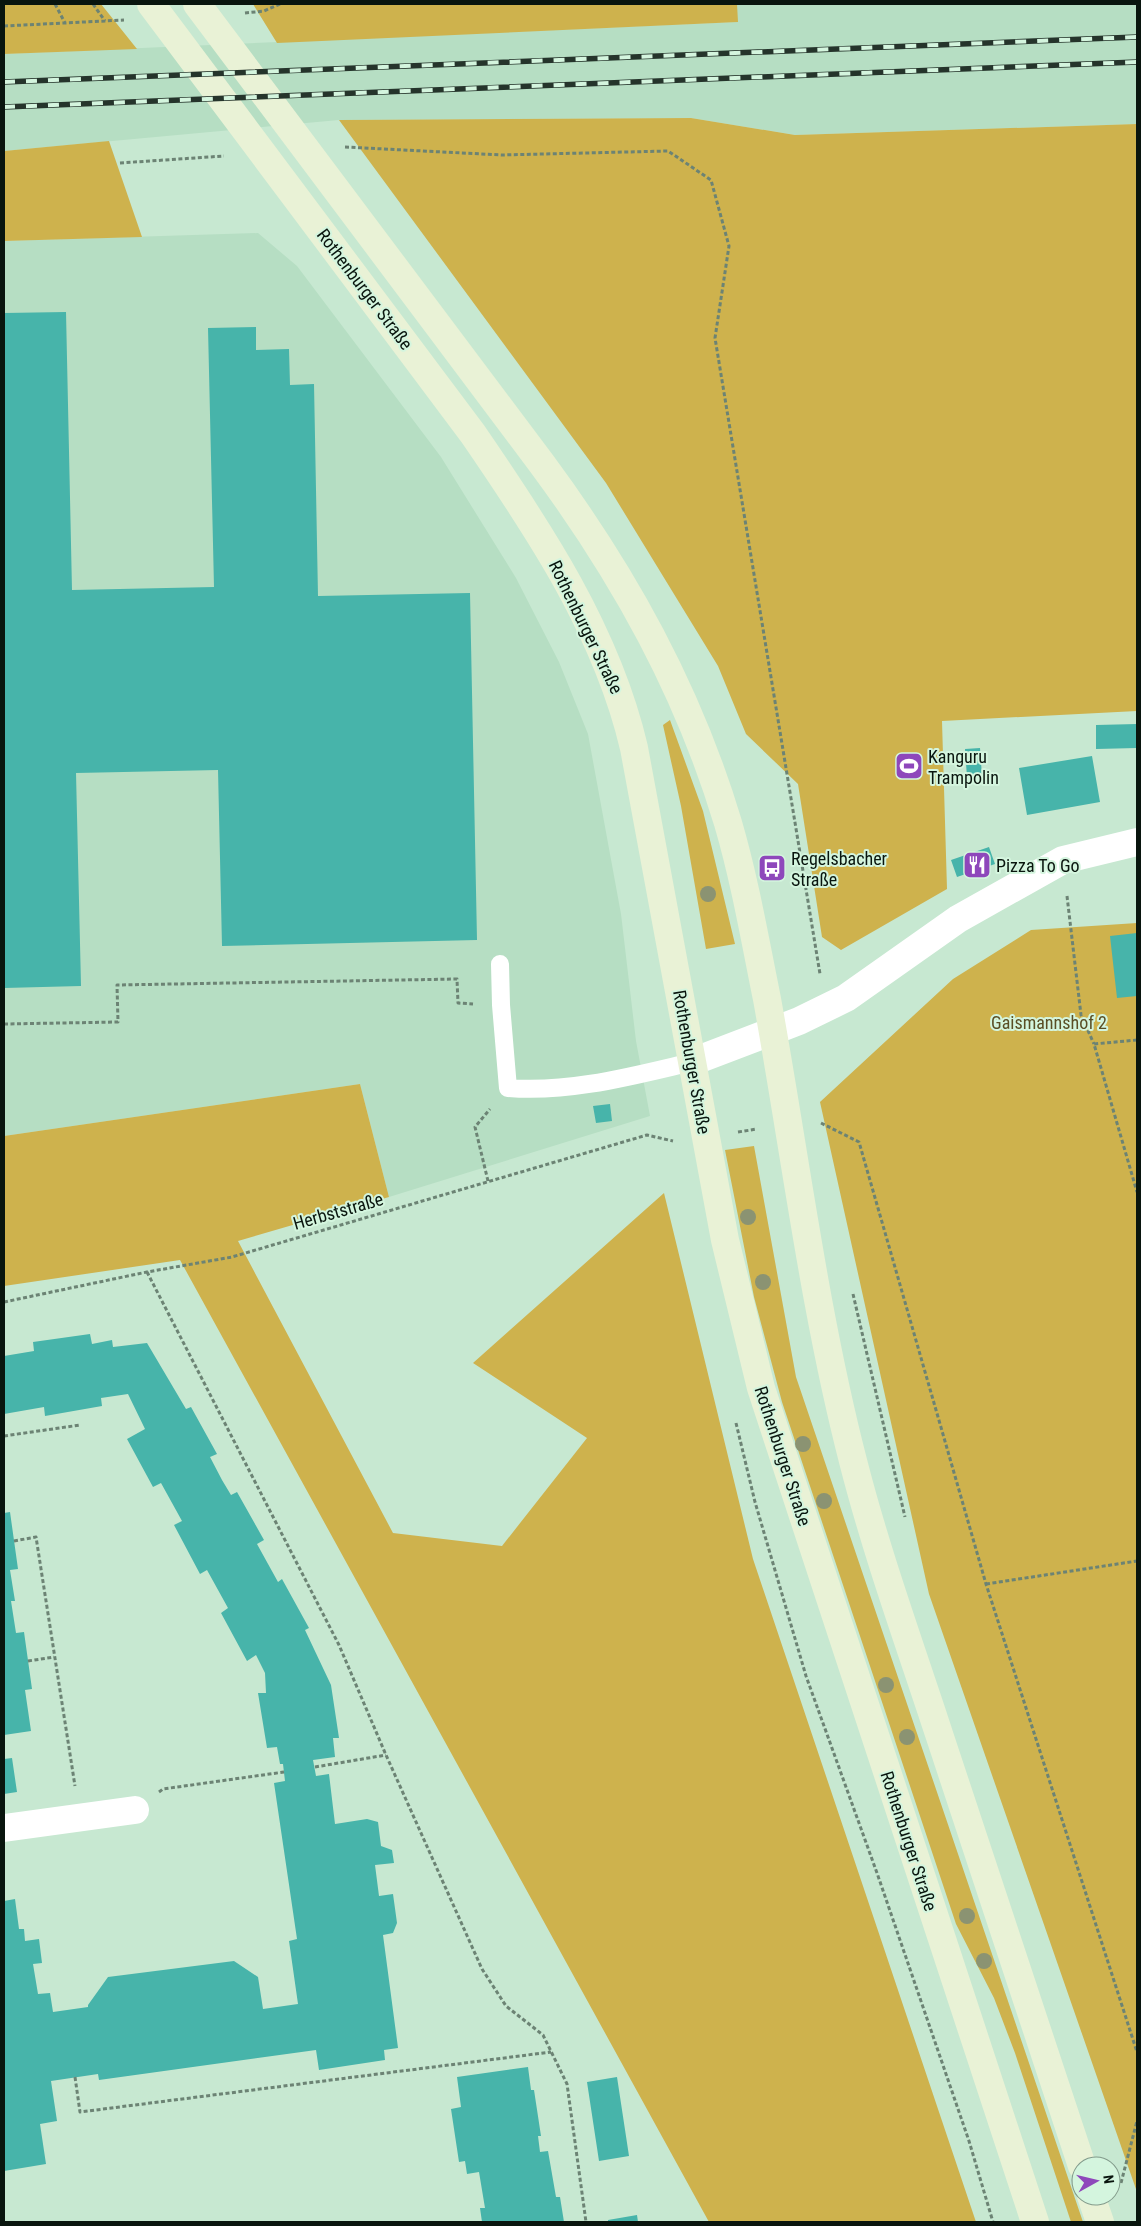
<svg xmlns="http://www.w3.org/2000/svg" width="1141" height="2226" viewBox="0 0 1141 2226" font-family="'Roboto Condensed',sans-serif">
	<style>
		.built { fill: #b6dec3 }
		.green { fill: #ceb24d }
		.building { fill: #47b4aa }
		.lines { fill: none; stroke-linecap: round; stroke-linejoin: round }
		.path { stroke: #6c8374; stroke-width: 3; stroke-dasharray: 4 2.5; stroke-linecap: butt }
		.service { stroke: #fff; stroke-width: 18 }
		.minor { stroke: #fff; stroke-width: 28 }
		.secondary { stroke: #e9f2d6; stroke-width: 28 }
		.rail-casing { stroke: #25342b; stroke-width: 5.5 }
		.rail { stroke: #d4f5de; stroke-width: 4; stroke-dasharray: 11; stroke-linecap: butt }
		.tree { fill: #8b9372 }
		.labels { text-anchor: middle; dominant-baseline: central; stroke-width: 4; stroke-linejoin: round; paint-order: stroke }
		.street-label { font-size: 18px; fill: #09150e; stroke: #d4f5de }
		.poi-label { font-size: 18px; fill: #09150e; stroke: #d4f5de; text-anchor: start }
		.park-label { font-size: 18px; fill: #5a4e24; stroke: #d4f5de }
	</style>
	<rect width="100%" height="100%" fill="#c7e8d1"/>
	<path class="built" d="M 737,4 L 1137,4 L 1137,124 L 795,135 L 691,118 L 339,120 L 4,151 L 4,54 L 737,22 Z
		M 258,233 L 297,266 L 441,457 L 516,578 L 559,662 L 588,734 L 621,914 L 636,1041 L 650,1116 L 389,1197 L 360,1084 L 4,1136 L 4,241 Z"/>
	<path class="green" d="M 4,4 L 101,4 L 137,49 L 4,54 Z
		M 253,4 L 737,4 L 738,22 L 277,43 Z
		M 691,118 L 795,135 L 1137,124 L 1137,711 L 942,721 L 947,889 L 841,950 L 822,937 L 798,784 L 746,734 L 718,666 L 606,483 L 339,120 Z
		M 109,141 L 142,237 L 4,241 L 4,151 Z
		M 670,720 L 703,811 L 735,944 L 706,949 L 681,806 L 663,725 Z
		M 1137,923 L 1137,2192 L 929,1594 L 820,1102 L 953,979 L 1031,930 Z
		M 360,1084 L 389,1197 L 238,1241 L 393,1533 L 502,1546 L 587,1438 L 473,1363 L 664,1193 L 753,1559 L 976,2222 L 709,2222 L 180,1260 L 4,1286 L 4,1136 Z
		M 754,1146 L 796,1377 L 1083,2222 L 1071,2222 L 1015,2053 L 994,1998 L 956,1924 L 782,1402 L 754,1297 L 725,1150 Z"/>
	<path class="building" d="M 66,312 L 72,590 L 214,587 L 208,328 L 256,327 L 256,350 L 289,349 L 290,385 L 314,384 L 318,596 L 470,593 L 477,940 L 222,946 L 218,770 L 76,773 L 81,986 L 4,988 L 4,313 Z
		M 1137,724 L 1137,748 L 1096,749 L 1096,725 Z
		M 980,748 L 982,776 L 967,777 L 965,749 Z
		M 1092,756 L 1100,802 L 1027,815 L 1019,768 Z
		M 989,847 L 995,864 L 957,877 L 951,860 Z
		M 1137,933 L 1137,996 L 1117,998 L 1110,936 Z
		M 610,1104 L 612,1121 L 596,1123 L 593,1106 Z
		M 90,1334 L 92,1344 L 112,1340 L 113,1347 L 147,1343 L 186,1409 L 191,1407 L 217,1454 L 210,1457 L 222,1480 L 231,1495 L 237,1492 L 264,1540 L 257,1544 L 278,1582 L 282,1579 L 309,1628 L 305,1630 L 331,1685 L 339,1738 L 333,1738 L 335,1757 L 313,1760 L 316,1776 L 329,1774 L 335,1824 L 367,1819 L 378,1822 L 381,1846 L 392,1850 L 394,1863 L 375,1865 L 379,1896 L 393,1894 L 397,1923 L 393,1933 L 383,1935 L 398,2048 L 384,2050 L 385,2060 L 319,2070 L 316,2050 L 99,2080 L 98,2074 L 51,2081 L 57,2121 L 40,2124 L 46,2164 L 4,2171 L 4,1901 L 15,1899 L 19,1929 L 24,1929 L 25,1941 L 39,1939 L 42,1963 L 33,1964 L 38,1994 L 50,1993 L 53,2012 L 88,2007 L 88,2005 L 108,1977 L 234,1961 L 258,1977 L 263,2009 L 298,2004 L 289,1941 L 297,1939 L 274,1783 L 285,1781 L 283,1764 L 280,1764 L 277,1747 L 267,1748 L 258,1693 L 266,1693 L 265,1673 L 256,1655 L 247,1661 L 221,1613 L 228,1608 L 207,1570 L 200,1574 L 174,1525 L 182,1521 L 161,1483 L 153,1487 L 127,1439 L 145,1429 L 128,1394 L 101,1398 L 102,1406 L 45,1416 L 44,1407 L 4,1414 L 4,1356 L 34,1351 L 33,1342 Z
		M 10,1512 L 18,1569 L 10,1570 L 15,1601 L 11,1601 L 16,1633 L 24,1632 L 32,1689 L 25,1690 L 31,1731 L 4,1735 L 4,1513 Z
		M 12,1758 L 17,1792 L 4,1794 L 4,1759 Z
		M 528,2067 L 531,2090 L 534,2090 L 541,2136 L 538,2136 L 540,2152 L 548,2151 L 556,2197 L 560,2197 L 564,2222 L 482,2222 L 480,2208 L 485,2208 L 479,2172 L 467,2174 L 465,2161 L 459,2162 L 451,2109 L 461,2107 L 457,2077 Z
		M 617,2077 L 629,2156 L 599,2161 L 587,2082 Z
		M 637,2215 L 638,2222 L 608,2222 L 608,2220 Z"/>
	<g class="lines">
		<path class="path" d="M 55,4 L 65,23
			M 93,4 L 105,21
			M 245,13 L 264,11 L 280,4
			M 4,26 L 124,20
			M 345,147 L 502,155 L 668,151 L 711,180 L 729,246 L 715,338 L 820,974
			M 120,163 L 224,156
			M 1067,896 L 1081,1015 L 1094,1044
			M 4,1024 L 118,1022 L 117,985 L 457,979 L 458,1003 L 473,1004
			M 1137,1040 L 1094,1044 L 1137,1192
			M 821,1123 L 859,1142 L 986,1584 L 1137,2052
			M 738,1132 L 757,1129
			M 488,1181 L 475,1127 L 490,1109
			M 147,1272 L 339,1645 L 386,1755 L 482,1969 L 506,2006 L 543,2035 L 567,2084 L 586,2222
			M 853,1294 L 905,1517
			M 4,1302 L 147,1272 L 232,1257 L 647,1135 L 673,1141
			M 736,1423 L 755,1502 L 806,1676 L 877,1873 L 969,2141 L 993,2222
			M 4,1436 L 80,1425
			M 14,1541 L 36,1537 L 75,1786
			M 986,1584 L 1137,1561
			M 28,1661 L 54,1657
			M 315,1767 L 386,1755
			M 159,1792 L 163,1789 L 284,1772
			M 75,2077 L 80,2112 L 551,2052
			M 1121,2183 L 1137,2121"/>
		<path class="service" d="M 500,964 L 501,1005 L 508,1088 C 570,1093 632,1076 692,1062"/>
		<path class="minor" d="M 692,1062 L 799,1021 L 846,998 L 958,919 L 1063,860 L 1137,842
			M 4,1828 L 135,1810"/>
		<path class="secondary" d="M 151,4 L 473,434 C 539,530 607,632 634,748 L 725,1240 L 761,1388 L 1035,2222
			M 197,4 L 542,464 C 624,575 688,690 728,823 C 745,881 755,940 767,999 C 795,1153 814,1310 853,1461 C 877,1555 910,1645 940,1737 C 988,1880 1035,2023 1082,2166
			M 1091,2196 L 1100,2222"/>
		<defs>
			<path id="rail" d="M 4,82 L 1137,37
				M 4,107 L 1137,62"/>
		</defs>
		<use href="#rail" class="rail-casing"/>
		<use href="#rail" class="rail"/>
	</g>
	<g class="tree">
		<circle cx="708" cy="894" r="8"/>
		<circle cx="748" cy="1217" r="8"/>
		<circle cx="763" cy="1282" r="8"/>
		<circle cx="803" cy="1444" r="8"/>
		<circle cx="824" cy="1501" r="8"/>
		<circle cx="886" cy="1685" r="8"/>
		<circle cx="907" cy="1737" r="8"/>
		<circle cx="967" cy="1916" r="8"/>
		<circle cx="984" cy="1961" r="8"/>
	</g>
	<defs>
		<symbol id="stadium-square" viewBox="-11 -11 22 22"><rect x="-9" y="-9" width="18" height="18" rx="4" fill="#8e47bb" stroke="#d4f5de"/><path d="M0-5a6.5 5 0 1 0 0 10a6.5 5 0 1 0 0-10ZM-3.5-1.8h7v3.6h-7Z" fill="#fff"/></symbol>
		<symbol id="restaurant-square" viewBox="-11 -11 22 22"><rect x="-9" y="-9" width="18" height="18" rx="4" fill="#8e47bb" stroke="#d4f5de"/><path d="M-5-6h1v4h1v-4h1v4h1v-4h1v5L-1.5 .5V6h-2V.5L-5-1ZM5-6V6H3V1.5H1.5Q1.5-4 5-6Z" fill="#fff"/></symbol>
		<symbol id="bus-square" viewBox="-11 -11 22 22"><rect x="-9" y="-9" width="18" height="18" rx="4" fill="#8e47bb" stroke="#d4f5de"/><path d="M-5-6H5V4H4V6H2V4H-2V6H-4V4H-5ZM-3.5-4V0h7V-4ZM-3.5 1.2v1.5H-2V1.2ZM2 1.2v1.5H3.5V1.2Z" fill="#fff"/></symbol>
	</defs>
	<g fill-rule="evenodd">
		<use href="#stadium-square" x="893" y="750" width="32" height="32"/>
		<use href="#restaurant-square" x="961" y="849" width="32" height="32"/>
		<use href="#bus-square" x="756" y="852" width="32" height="32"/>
	</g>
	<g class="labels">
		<g class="street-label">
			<text transform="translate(365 289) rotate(53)">Rothenburger Straße</text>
			<text transform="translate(586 627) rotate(64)">Rothenburger Straße</text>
			<text transform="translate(692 1062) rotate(80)">Rothenburger Straße</text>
			<text transform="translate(338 1211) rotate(-16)">Herbststraße</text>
			<text transform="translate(783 1456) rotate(72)">Rothenburger Straße</text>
			<text transform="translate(909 1841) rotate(72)">Rothenburger Straße</text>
		</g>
		<g class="poi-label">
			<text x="928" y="756">Kanguru<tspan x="928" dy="21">Trampolin</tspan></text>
			<text x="791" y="858">Regelsbacher<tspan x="791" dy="21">Straße</tspan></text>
			<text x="996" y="865">Pizza To Go</text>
		</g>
		<g class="park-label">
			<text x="1049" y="1022">Gaismannshof 2</text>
		</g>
	</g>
	<rect width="1141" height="2226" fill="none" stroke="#09150e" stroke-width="10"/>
	<g transform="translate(1096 2181) rotate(82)"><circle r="24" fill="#d4f5de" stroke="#839b8b"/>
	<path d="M0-4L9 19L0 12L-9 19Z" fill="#8e47bb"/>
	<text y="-8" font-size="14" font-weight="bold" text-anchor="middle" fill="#09150e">N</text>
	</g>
</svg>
